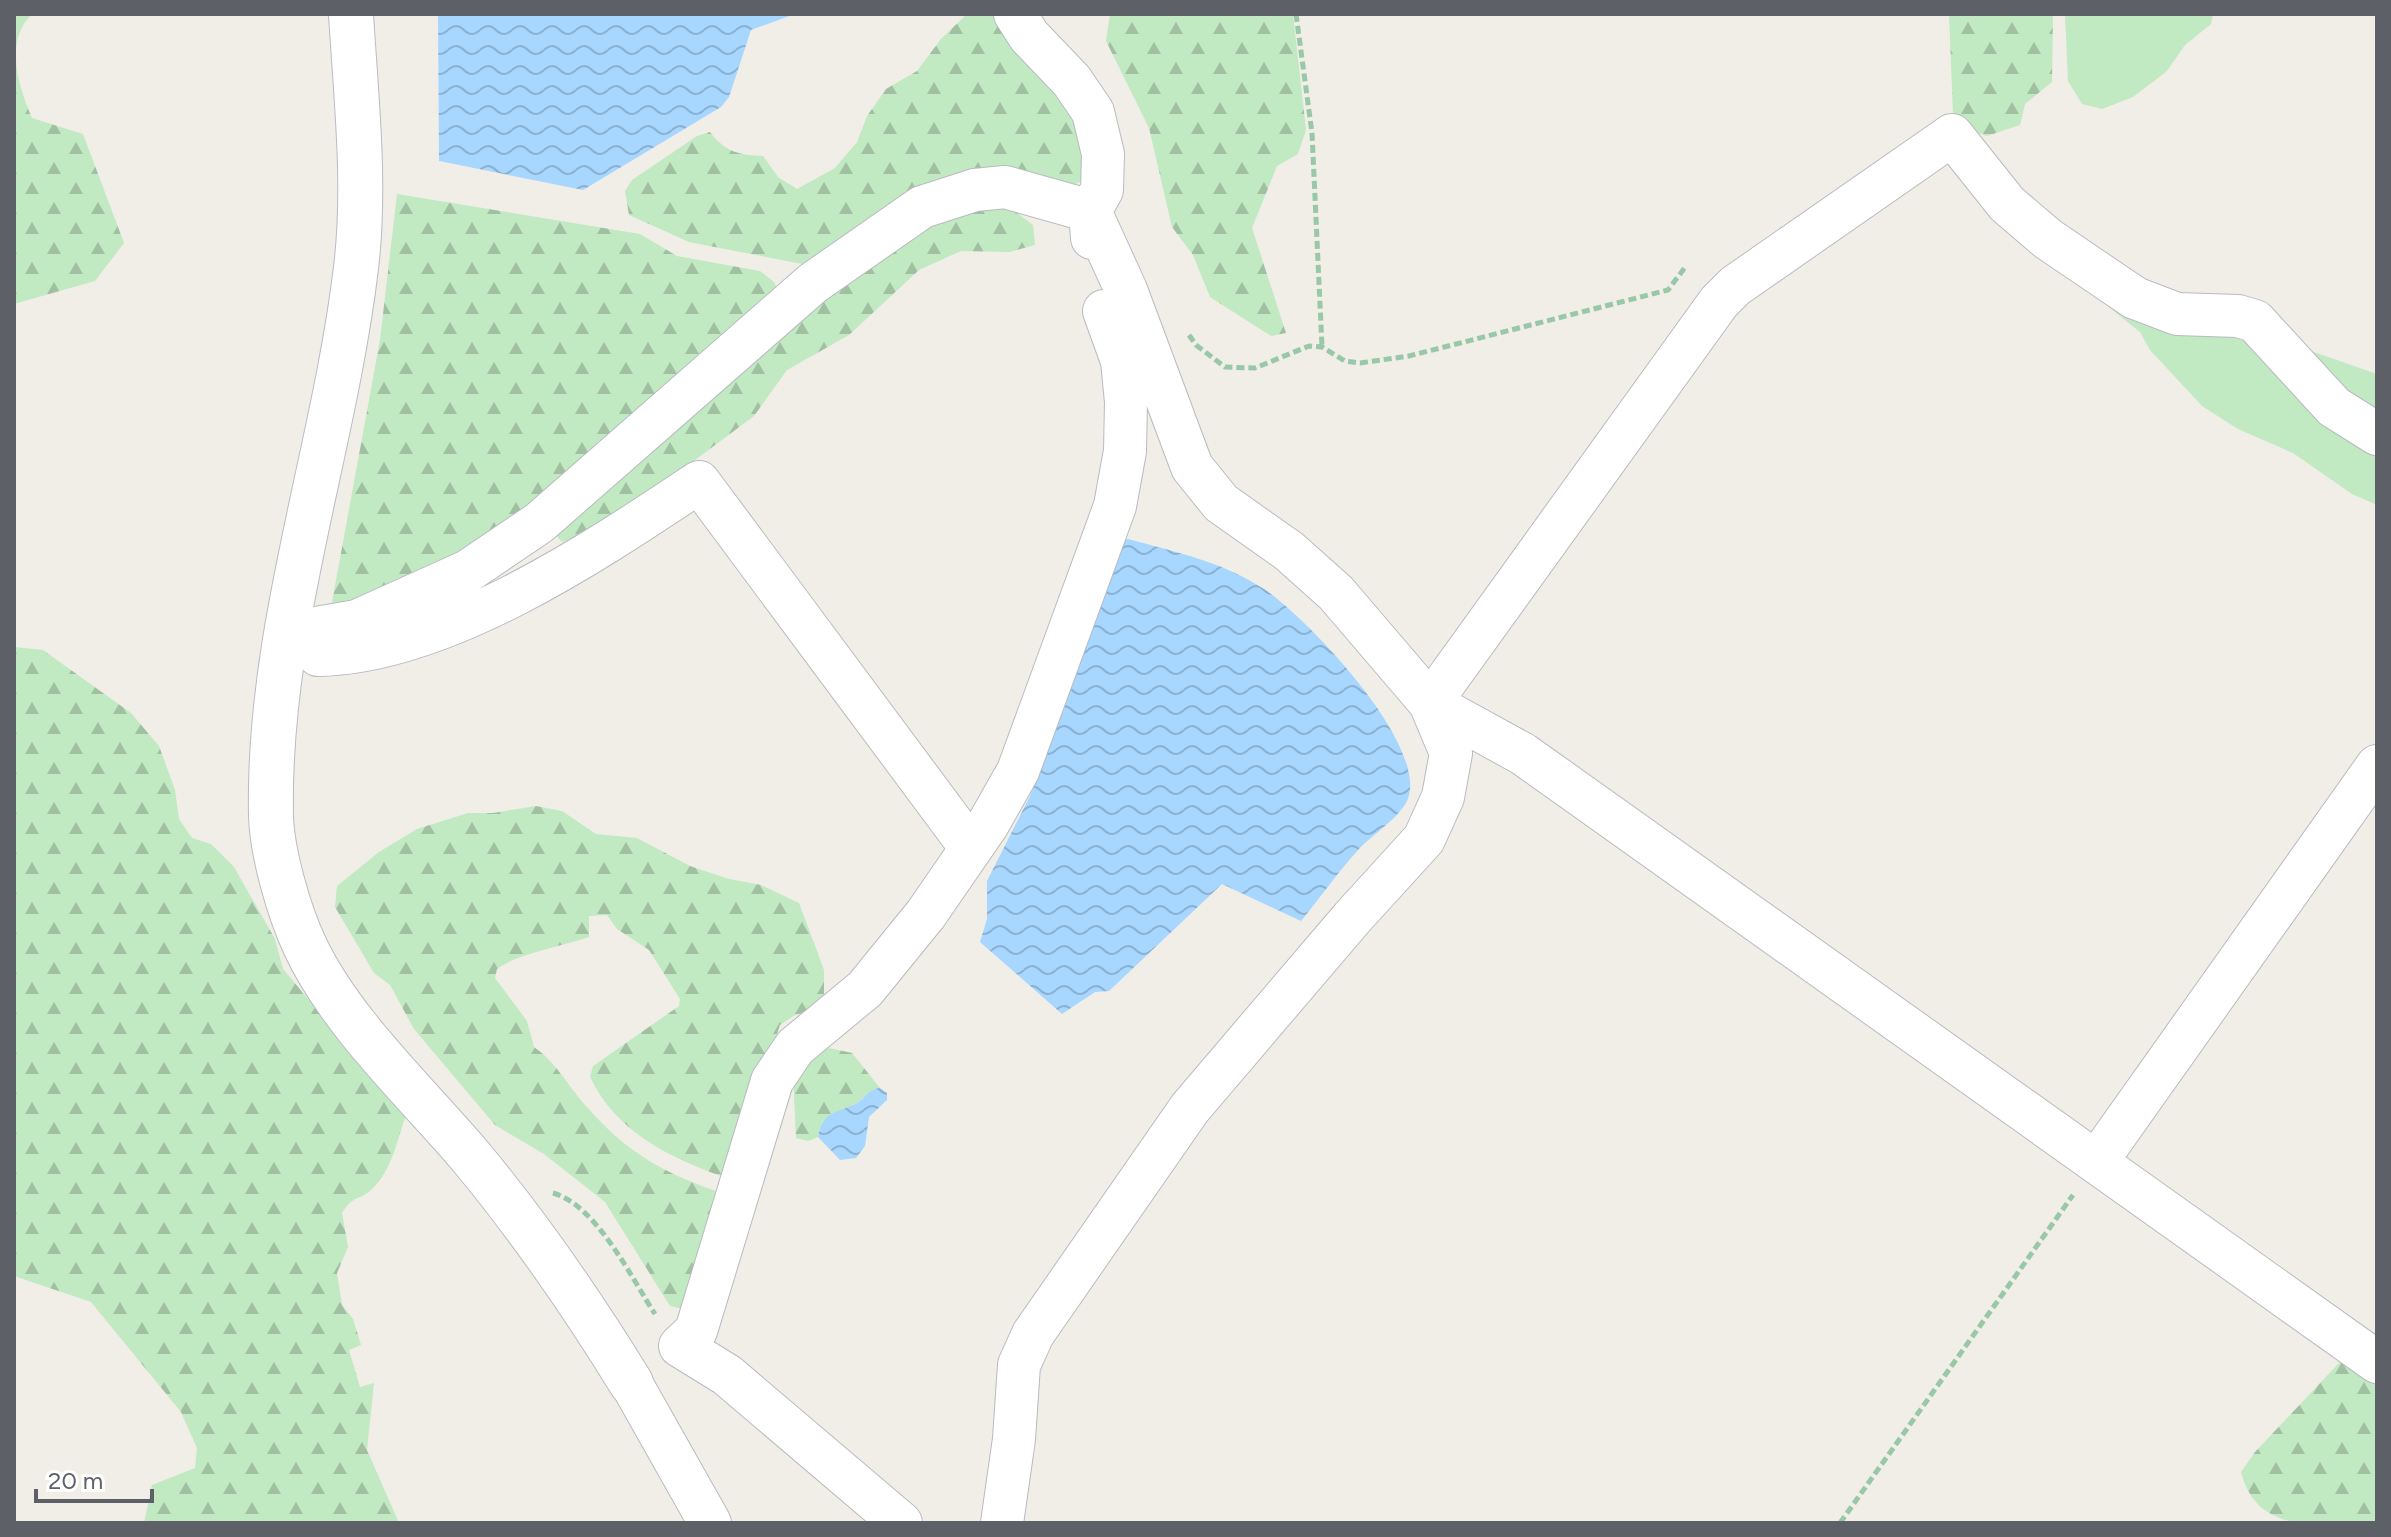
<svg xmlns="http://www.w3.org/2000/svg" width="2391" height="1537" viewBox="0 0 2391 1537" font-family="Figtree,sans-serif">
	<style>
		.green { fill: #c1e9c2 }
		.forest { fill: url(#forest-firs) }
		.water { fill: url(#water-waves) }
		.lines { fill: none; stroke-linecap: round; stroke-linejoin: round }
		.street-casing { stroke: #b8bbc0; stroke-width: 44 }
		.secondary-casing { stroke: #b9bcc2; stroke-width: 46 }
		.path { stroke: #98c8a8; stroke-width: 5; stroke-dasharray: 8 4; stroke-linecap: butt }
		.street { stroke: #fff; stroke-width: 42 }
		.secondary { stroke: #fff; stroke-width: 44 }
	</style>
	<defs>
		<pattern id="forest-firs" width="22" height="20" patternUnits="userSpaceOnUse" patternTransform="scale(2)"><rect width="22" height="20" fill="#c1e9c2"/><path d="M5 1l3.5 6h-7zM16 11l3.5 6h-7z" fill="#a0c0a1"/></pattern>
		<pattern id="water-waves" width="16" height="10" patternUnits="userSpaceOnUse" patternTransform="scale(2)"><rect width="16" height="10" fill="#a7d6ff"/><path d="M0 5q4-4 8 0t8 0" fill="none" stroke="#8bb1d2"/></pattern>
	</defs>
	<rect width="100%" height="100%" fill="#f0eee6"/>
	<path class="green" d="M 2065,14 L 2213,14 L 2211,24 L 2185,45 L 2167,71 L 2133,97 L 2102,109 L 2082,104 L 2068,81 Z
		M 2097,284 L 2238,325 L 2377,444 L 2377,505 L 2352,494 L 2293,453 L 2238,429 L 2202,406 L 2150,350 L 2140,332 L 2100,300 Z
		M 2305,349 L 2377,374 L 2377,426 Z"/>
	<path class="forest" d="M 14,14 L 32,14 C 4,41 18,85 32,118 L 83,134 L 124,243 L 95,281 L 14,304 Z
		M 967,14 L 1001,14 L 1073,100 L 1089,177 L 1068,188 L 1007,178 L 823,268 L 689,242 L 629,215 L 625,191 L 632,180 L 697,136 L 710,132 C 725,152 739,155 763,156 L 778,177 L 797,189 L 835,168 L 857,142 L 867,116 L 886,89 L 917,71 L 941,39 Z
		M 1110,14 L 1293,14 L 1306,130 L 1298,154 L 1277,166 L 1252,228 L 1286,333 L 1271,336 L 1210,297 L 1193,255 L 1172,227 L 1149,128 L 1106,41 Z
		M 1949,14 L 2053,14 L 2052,82 L 2025,104 L 2020,125 L 1987,136 L 1960,127 L 1953,114 Z
		M 397,194 L 640,234 L 677,256 L 760,271 L 774,282 L 779,293 L 531,519 L 334,616 L 332,602 L 380,340 Z
		M 1005,204 L 1033,225 L 1035,245 L 1010,252 L 961,251 L 919,270 L 849,335 L 787,370 L 754,416 L 608,525 L 562,542 L 549,527 L 909,227 Z
		M 14,647 L 43,650 L 131,713 L 159,746 L 175,790 L 179,819 L 192,838 L 211,844 L 234,867 L 275,939 L 283,969 L 406,1115 C 397,1140 392,1171 371,1190 C 359,1201 354,1194 342,1213 L 348,1247 L 337,1273 L 342,1305 L 353,1319 L 361,1345 L 349,1350 L 360,1387 L 374,1383 L 367,1450 L 399,1523 L 144,1523 L 152,1485 L 195,1468 L 197,1448 L 181,1412 L 91,1302 L 14,1276 Z
		M 536,806 L 562,811 L 596,834 L 637,838 L 690,866 L 729,879 L 761,885 L 799,903 L 824,970 L 824,1006 L 793,1016 L 780,1025 L 732,1172 L 721,1176 C 666,1156 616,1131 590,1077 L 593,1066 L 679,1006 L 680,999 L 649,950 L 617,929 L 607,915 L 589,916 L 589,937 C 563,946 516,954 497,969 L 495,978 L 527,1021 L 534,1047 C 556,1062 568,1086 586,1106 C 629,1155 664,1173 724,1194 L 683,1309 L 670,1306 L 605,1202 L 544,1154 L 495,1125 L 414,1029 L 390,985 L 374,973 L 335,907 L 337,886 L 379,852 L 417,829 L 468,813 L 493,813 Z
		M 829,1048 L 852,1053 L 880,1088 C 867,1090 864,1100 853,1105 C 835,1113 822,1114 818,1137 L 808,1141 L 796,1138 L 793,1074 L 806,1056 Z
		M 2350,1356 L 2377,1370 L 2377,1523 C 2320,1523 2258,1537 2241,1472 L 2255,1452 L 2339,1363 Z"/>
	<path class="water" d="M 438,14 L 795,14 L 751,30 L 729,97 L 721,107 L 583,190 L 439,161 Z
		M 1128,539 C 1176,552 1223,562 1264,589 C 1305,616 1435,750 1406,803 C 1396,820 1372,835 1358,850 C 1338,872 1320,898 1301,921 L 1222,884 L 1109,991 L 1095,992 L 1062,1014 L 980,942 L 987,919 L 987,881 L 1030,796 L 1106,589 L 1119,541 Z
		M 880,1088 L 887,1093 L 887,1100 L 869,1117 L 865,1146 L 856,1158 L 840,1160 L 818,1137 C 823,1112 833,1114 853,1105 C 864,1101 867,1089 880,1088 Z"/>
	<g class="lines">
		<defs>
			<path id="street" d="M 1015,14 L 1029,36 L 1072,81 L 1093,112 L 1103,154 L 1102,190 L 1090,211 L 1092,238
				M 2377,434 L 2334,407 L 2255,321 L 2238,316 L 2177,314 L 2135,298 L 2048,239 L 2007,204 L 1952,135 L 1735,286 L 1719,302 L 1430,703 L 1523,754 L 2377,1362
				M 287,633 L 357,621 L 468,571 L 539,523 L 813,283 L 922,207 L 975,190 L 1005,187 L 1090,211 L 1126,290 L 1192,467 L 1221,503 L 1289,551 L 1336,593 L 1430,703 L 1451,753 L 1443,797 L 1424,839 L 1352,918 L 1190,1108 L 1033,1334 L 1019,1365 L 1014,1439 L 1002,1523
				M 318,655 C 445,653 597,550 699,482 L 971,848
				M 2097,1161 L 2377,766
				M 631,1383 L 710,1523
				M 901,1523 L 727,1375 L 680,1346 L 696,1331 L 772,1081 L 795,1047 L 865,989 L 926,914 L 988,824 L 1018,771 L 1115,506 L 1125,451 L 1126,402 L 1122,361 L 1104,311"/>
			<path id="secondary" d="M 351,14 C 356,98 366,184 356,268 C 334,451 267,630 271,816 C 272,853 289,912 305,946 C 341,1023 416,1092 471,1157 C 530,1228 583,1305 631,1383"/>
		</defs>
		<use href="#street" class="street-casing"/>
		<use href="#secondary" class="secondary-casing"/>
		<path class="path" d="M 1296,14 L 1312,133 L 1322,347
			M 1189,335 L 1196,345 L 1225,367 L 1255,368 L 1309,346 L 1322,347 L 1345,361 L 1360,363 L 1409,356 L 1668,290 L 1686,266
			M 553,1193 C 596,1205 631,1277 655,1314
			M 1840,1523 L 2073,1195"/>
		<use href="#street" class="street"/>
		<use href="#secondary" class="secondary"/>
	</g>
	<rect width="2391" height="1537" fill="none" stroke="#5d6167" stroke-width="32"/>
	<path d="M36 1489v12h116v-12" fill="none" stroke="#5d6167" stroke-width="4"/>
	<text x="48" y="1489" font-size="24" fill="#5d6167" stroke="#ffffff" stroke-width="6" paint-order="stroke">20 m</text>
</svg>
